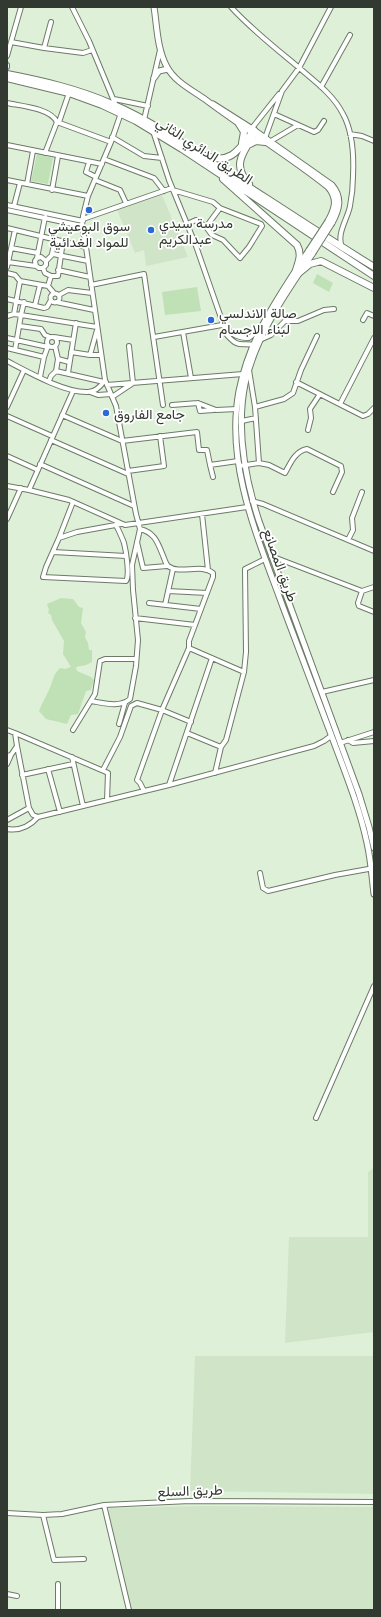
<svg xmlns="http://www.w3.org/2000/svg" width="381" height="1617" viewBox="0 0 381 1617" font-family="Lato,Vazirmatn,sans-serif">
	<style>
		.built { fill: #d0e5c8 }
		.green { fill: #c0e0b5 }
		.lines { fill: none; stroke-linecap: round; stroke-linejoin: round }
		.minor-casing { stroke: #6c7b67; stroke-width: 6 }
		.major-casing { stroke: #6c7b67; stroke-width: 7 }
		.highway-casing { stroke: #6c7b67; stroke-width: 8 }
		.minor { stroke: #fff; stroke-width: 4 }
		.major { stroke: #fff; stroke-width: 5 }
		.highway { stroke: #fff; stroke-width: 6 }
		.major-bridge-casing { stroke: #6c7b67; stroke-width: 7; stroke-linecap: butt }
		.major-bridge { stroke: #fff; stroke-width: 5 }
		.poi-dot { fill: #2b69d6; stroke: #fff; stroke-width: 1.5 }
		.labels { text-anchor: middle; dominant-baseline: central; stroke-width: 3.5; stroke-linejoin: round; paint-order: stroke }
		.street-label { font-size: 14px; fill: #323930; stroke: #fff }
		.poi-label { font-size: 14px; fill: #323930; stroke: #fff; text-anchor: start }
	</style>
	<rect width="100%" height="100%" fill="#dff0d9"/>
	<path class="built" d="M 162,195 L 188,257 L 146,266 L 144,250 L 135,253 L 117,210 Z
		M 374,1168 L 374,1332 L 285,1343 L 289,1237 L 368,1237 L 368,1172 Z
		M 195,1356 L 374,1356 L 374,1494 L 190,1491 Z
		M 201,1506 L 374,1507 L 374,1610 L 131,1610 L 108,1511 L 110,1508 Z"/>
	<path class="green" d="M 37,154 L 53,158 L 48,184 L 31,181 Z
		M 317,274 L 333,283 L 329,292 L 313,283 Z
		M 197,287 L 201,311 L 165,315 L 162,292 Z
		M 61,598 L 73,599 L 79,607 L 83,608 L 81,623 L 86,632 L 85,637 L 88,643 L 89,650 L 92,650 L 92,662 L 86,665 L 76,667 L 77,671 L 91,677 L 94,680 L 91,690 L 86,691 L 78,714 L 71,715 L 67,724 L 46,719 L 39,711 C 42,702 48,694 51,685 C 54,677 53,675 60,668 L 65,669 L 71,667 L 63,654 L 64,641 L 52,620 L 51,615 L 48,613 L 49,610 L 47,604 Z"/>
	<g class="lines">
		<defs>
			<path id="minor" d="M 72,7 L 89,41 L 116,106
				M 231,7 C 251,29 274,47 297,66 C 313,80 333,94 343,114 C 353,132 354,155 353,176 C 353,186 352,196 350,206 C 348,218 336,234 342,247
				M 11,42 L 44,48 L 51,22
				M 44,48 L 83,53 L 92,50
				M 7,56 L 21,7
				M 7,65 L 7,67
				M 321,87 L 350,35
				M 114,99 L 148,106
				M 7,103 C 21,106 50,108 57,122 L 111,142
				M 274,114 L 314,132 L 318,130 L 324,121
				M 144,120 L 160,50
				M 59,122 L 69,93
				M 252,128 L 279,94
				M 153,131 L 169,180 L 196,246 L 227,335 C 239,349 241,342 255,345
				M 350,134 L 362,136 L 374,141
				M 112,137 L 144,156 L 162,158
				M 265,138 L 282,91 L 299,68 L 331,7
				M 271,141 L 298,125
				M 7,145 L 102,164
				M 45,153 L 57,122
				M 104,159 L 154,178 L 164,191
				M 89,162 L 86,172 L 96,177
				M 7,180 L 88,196
				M 95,180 L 120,190 L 126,203
				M 27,184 L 33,151
				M 52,190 L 58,156
				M 173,190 L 213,202 L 220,208 L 261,224 L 262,226 L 249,247 L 240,258 L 223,240 L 212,235 L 206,227
				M 7,205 L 83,221
				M 14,206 L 20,183
				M 7,210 L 82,226
				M 83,219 L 172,188
				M 187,224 L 196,220 L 206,227 L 220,208
				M 7,228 L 86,247
				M 11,248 L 38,253
				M 52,254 L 55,239
				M 37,258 L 45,217
				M 46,261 L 53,254 L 88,261
				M 8,262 L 36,266
				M 7,267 L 15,230
				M 43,268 L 39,268 L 36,266 L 35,261 L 37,258 L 41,257 L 46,261 L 46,265 L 43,268 L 45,273 L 51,276 L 58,276 L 63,241
				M 58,270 L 90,277
				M 7,273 L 15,275 L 20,281 L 48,286 L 54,293
				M 91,285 L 144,274 L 163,405
				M 48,286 L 51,276
				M50.5 298a4.5 4.5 0 1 1 9 0a4.5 4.5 0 1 1-9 0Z
				M 59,295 L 68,290 L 92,293
				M 7,299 L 44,308 L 47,307 L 51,300
				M 56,302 L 94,310
				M 35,305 L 40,285
				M 14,314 L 20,281
				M 7,316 L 14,314 L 21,315 L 24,302
				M 363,320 L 367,313 L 374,316
				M 20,326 L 41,329 L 45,335 L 50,337
				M 225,326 C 232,335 238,338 249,338 L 259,330
				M 183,332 L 191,378
				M47 342a5 5 0 1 1 10 0a5 5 0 1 1-10 0Z
				M 54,337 L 73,340
				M 154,337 L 222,325
				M 7,338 L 48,347
				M 262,339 L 271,335 L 285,321 L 298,321 L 324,310 L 334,309
				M 55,346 L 58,359 L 56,371
				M 7,348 L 44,357 L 40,377
				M 15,350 L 21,315 L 97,327
				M 71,352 L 90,355 L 101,355
				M 90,355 L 97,330
				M 44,357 L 48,346
				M 58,359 L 69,362
				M 7,361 C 28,372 65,393 88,392 C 96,392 101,386 105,380
				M 68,373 L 76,323
				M 49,381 L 51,376 L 56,371 L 104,382
				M 296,382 L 363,416 L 368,414 L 374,408
				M 107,385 L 243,374
				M 90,392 L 98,395 L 111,394
				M 112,397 L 133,383 L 129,346
				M 198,403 L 200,411 L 214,410
				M 340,404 L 374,338
				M 172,405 L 198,403 L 216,410 L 237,409
				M 7,407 L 24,370
				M 255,407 L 284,399 L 293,393 L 301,370 L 317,336
				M 62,415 L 122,441 L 197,432 L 199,450 L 207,450 L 210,465 L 238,461
				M 7,416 L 52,436
				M 242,421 L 256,418
				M 308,430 L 311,418 L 310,409 L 320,394
				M 51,440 L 128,474
				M 7,456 L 38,470
				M 259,463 L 269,465 L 285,473 C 290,464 295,451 307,449 L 341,466 L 342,472 L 333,492
				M 40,464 L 134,506
				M 210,465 L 213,477
				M 239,466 L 259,463 L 255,407 L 249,370
				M 128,471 L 164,466 L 160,436
				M 7,486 L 29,490 L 69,500 L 125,525 L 247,507
				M 29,490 L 73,391
				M 252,501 L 263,504 L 374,551
				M 202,514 L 208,570
				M 7,519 L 21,488
				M 116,525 C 119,531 122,537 124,543 C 126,551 130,575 126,581 L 43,577 L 46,567 L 59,538 L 77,532 L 121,524
				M 140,529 C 156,533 158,544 164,558 C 165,561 166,564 168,566 C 180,575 201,563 213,573 L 213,577 L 201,609 L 149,603
				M 59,538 L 73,502
				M 348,540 L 353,530 L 352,518 L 362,492
				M 137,542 L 143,568 L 167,566
				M 53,552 L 126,556
				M 271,556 L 362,591
				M 374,587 L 362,591 L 358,603 L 359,606 L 374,612
				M 168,591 L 207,593
				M 165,605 L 173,569
				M 135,618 L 195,625
				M 189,648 L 244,672
				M 322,692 L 374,680
				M 91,701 C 104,703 119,708 130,699 L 136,666 L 138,640 L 133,590 L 132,565 L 140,529 L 136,514 L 116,406 L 105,380 L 86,247 L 82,226 L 83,216 L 88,196 L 111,142 L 121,113
				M 119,724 L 125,703
				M 7,730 L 15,733 L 17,746 L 11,755 L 7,756
				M 73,730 L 95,694 L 100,661 L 105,659 L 136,659
				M 15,733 L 106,772 L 108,773 L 107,800
				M 187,733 L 221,747
				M 348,740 L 353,743 L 374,741
				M 340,743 L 374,732
				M 17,746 L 29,808 L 33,815 L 38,817 L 169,785 L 314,746 L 324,741 L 331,736
				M 72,757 L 83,806
				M 7,764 L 11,755
				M 48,769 L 60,812
				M 103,770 L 120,737 L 131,706 L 137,703 L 162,710 L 191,722
				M 215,773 L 221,747 L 226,740 L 244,672 L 246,652 L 245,569 L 265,559
				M 22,775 L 73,764
				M 169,785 L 212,658
				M 144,791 L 140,783 L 137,780 L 162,710 L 189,648 L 189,641 L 201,609
				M 7,820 L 29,808
				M 7,829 C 19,831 30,826 38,817
				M 260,873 L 263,888 L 268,891 L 335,875 L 374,868
				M 316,1118 L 374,986
				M 104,1505 L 129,1610
				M 7,1513 L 43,1515 L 62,1514 L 104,1505 L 190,1501 L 374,1502
				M 43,1515 L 54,1560 L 84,1559
				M 7,1594 L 17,1596
				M 58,1610 L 58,1584"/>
			<path id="major" d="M 154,7 C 157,26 157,49 167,67 C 175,82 192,90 206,100 C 246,130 289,156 328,187 C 338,199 335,208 328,221
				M 154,78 L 159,71 L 168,69
				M 213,104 L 254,130 L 332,185 C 343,198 339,210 332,223
				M 309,250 C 279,296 250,336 239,391 C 225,465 258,538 283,607 C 300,653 318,699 335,745 C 347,777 360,810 367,843 C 371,860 372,878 374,894
				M 313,253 C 286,292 255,337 245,384 C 236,429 245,478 259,521 L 359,794 L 369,827 L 374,848"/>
			<path id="highway" d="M 7,74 C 43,81 78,89 112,104 C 154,122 191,149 229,174 C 277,205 325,237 374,267
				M 7,78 L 69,93 L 102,105 L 136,121 L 182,149 L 374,276
				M 239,124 L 244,132 L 242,143
				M 248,145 L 256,141 L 265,142
				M 206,156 C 232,165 240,148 254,130
				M 223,179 L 297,245 C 302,254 299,261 296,270
				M 249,184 C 233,167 241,155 252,138
				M 299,273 L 310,264 L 321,261 L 374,288"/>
		</defs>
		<use href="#minor" class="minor-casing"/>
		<use href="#major" class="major-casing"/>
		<use href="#highway" class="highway-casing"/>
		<use href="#minor" class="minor"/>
		<use href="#major" class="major"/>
		<use href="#highway" class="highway"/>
		<defs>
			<path id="major-bridge" d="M 309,250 L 328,221
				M 313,253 L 332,223"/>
		</defs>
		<use href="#major-bridge" class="major-bridge-casing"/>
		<use href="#major-bridge" class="major-bridge"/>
	</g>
	<g class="poi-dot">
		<circle cx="89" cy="210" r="4"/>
		<circle cx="151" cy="230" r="4"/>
		<circle cx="211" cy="320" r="4"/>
		<circle cx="106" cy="413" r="4"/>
	</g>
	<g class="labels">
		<g class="street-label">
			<text transform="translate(205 150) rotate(33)">الطريق الدائري الثاني</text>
			<text transform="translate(281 565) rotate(70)">طريق المصانع</text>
			<text transform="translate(190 1490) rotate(-2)">طريق السلع</text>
		</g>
		<g class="poi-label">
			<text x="159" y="222">مدرسة سيدي<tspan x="159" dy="16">عبدالكريم</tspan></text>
			<text x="89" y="225" text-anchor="middle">سوق البوعيشي<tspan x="89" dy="16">للمواد الغدائية</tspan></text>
			<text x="219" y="312">صالة الاندلسي<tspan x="219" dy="16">لبناء الاجسام</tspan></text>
			<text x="114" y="413">جامع الفاروق</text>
		</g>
	</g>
	<rect width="381" height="1617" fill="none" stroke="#323930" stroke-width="16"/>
</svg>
